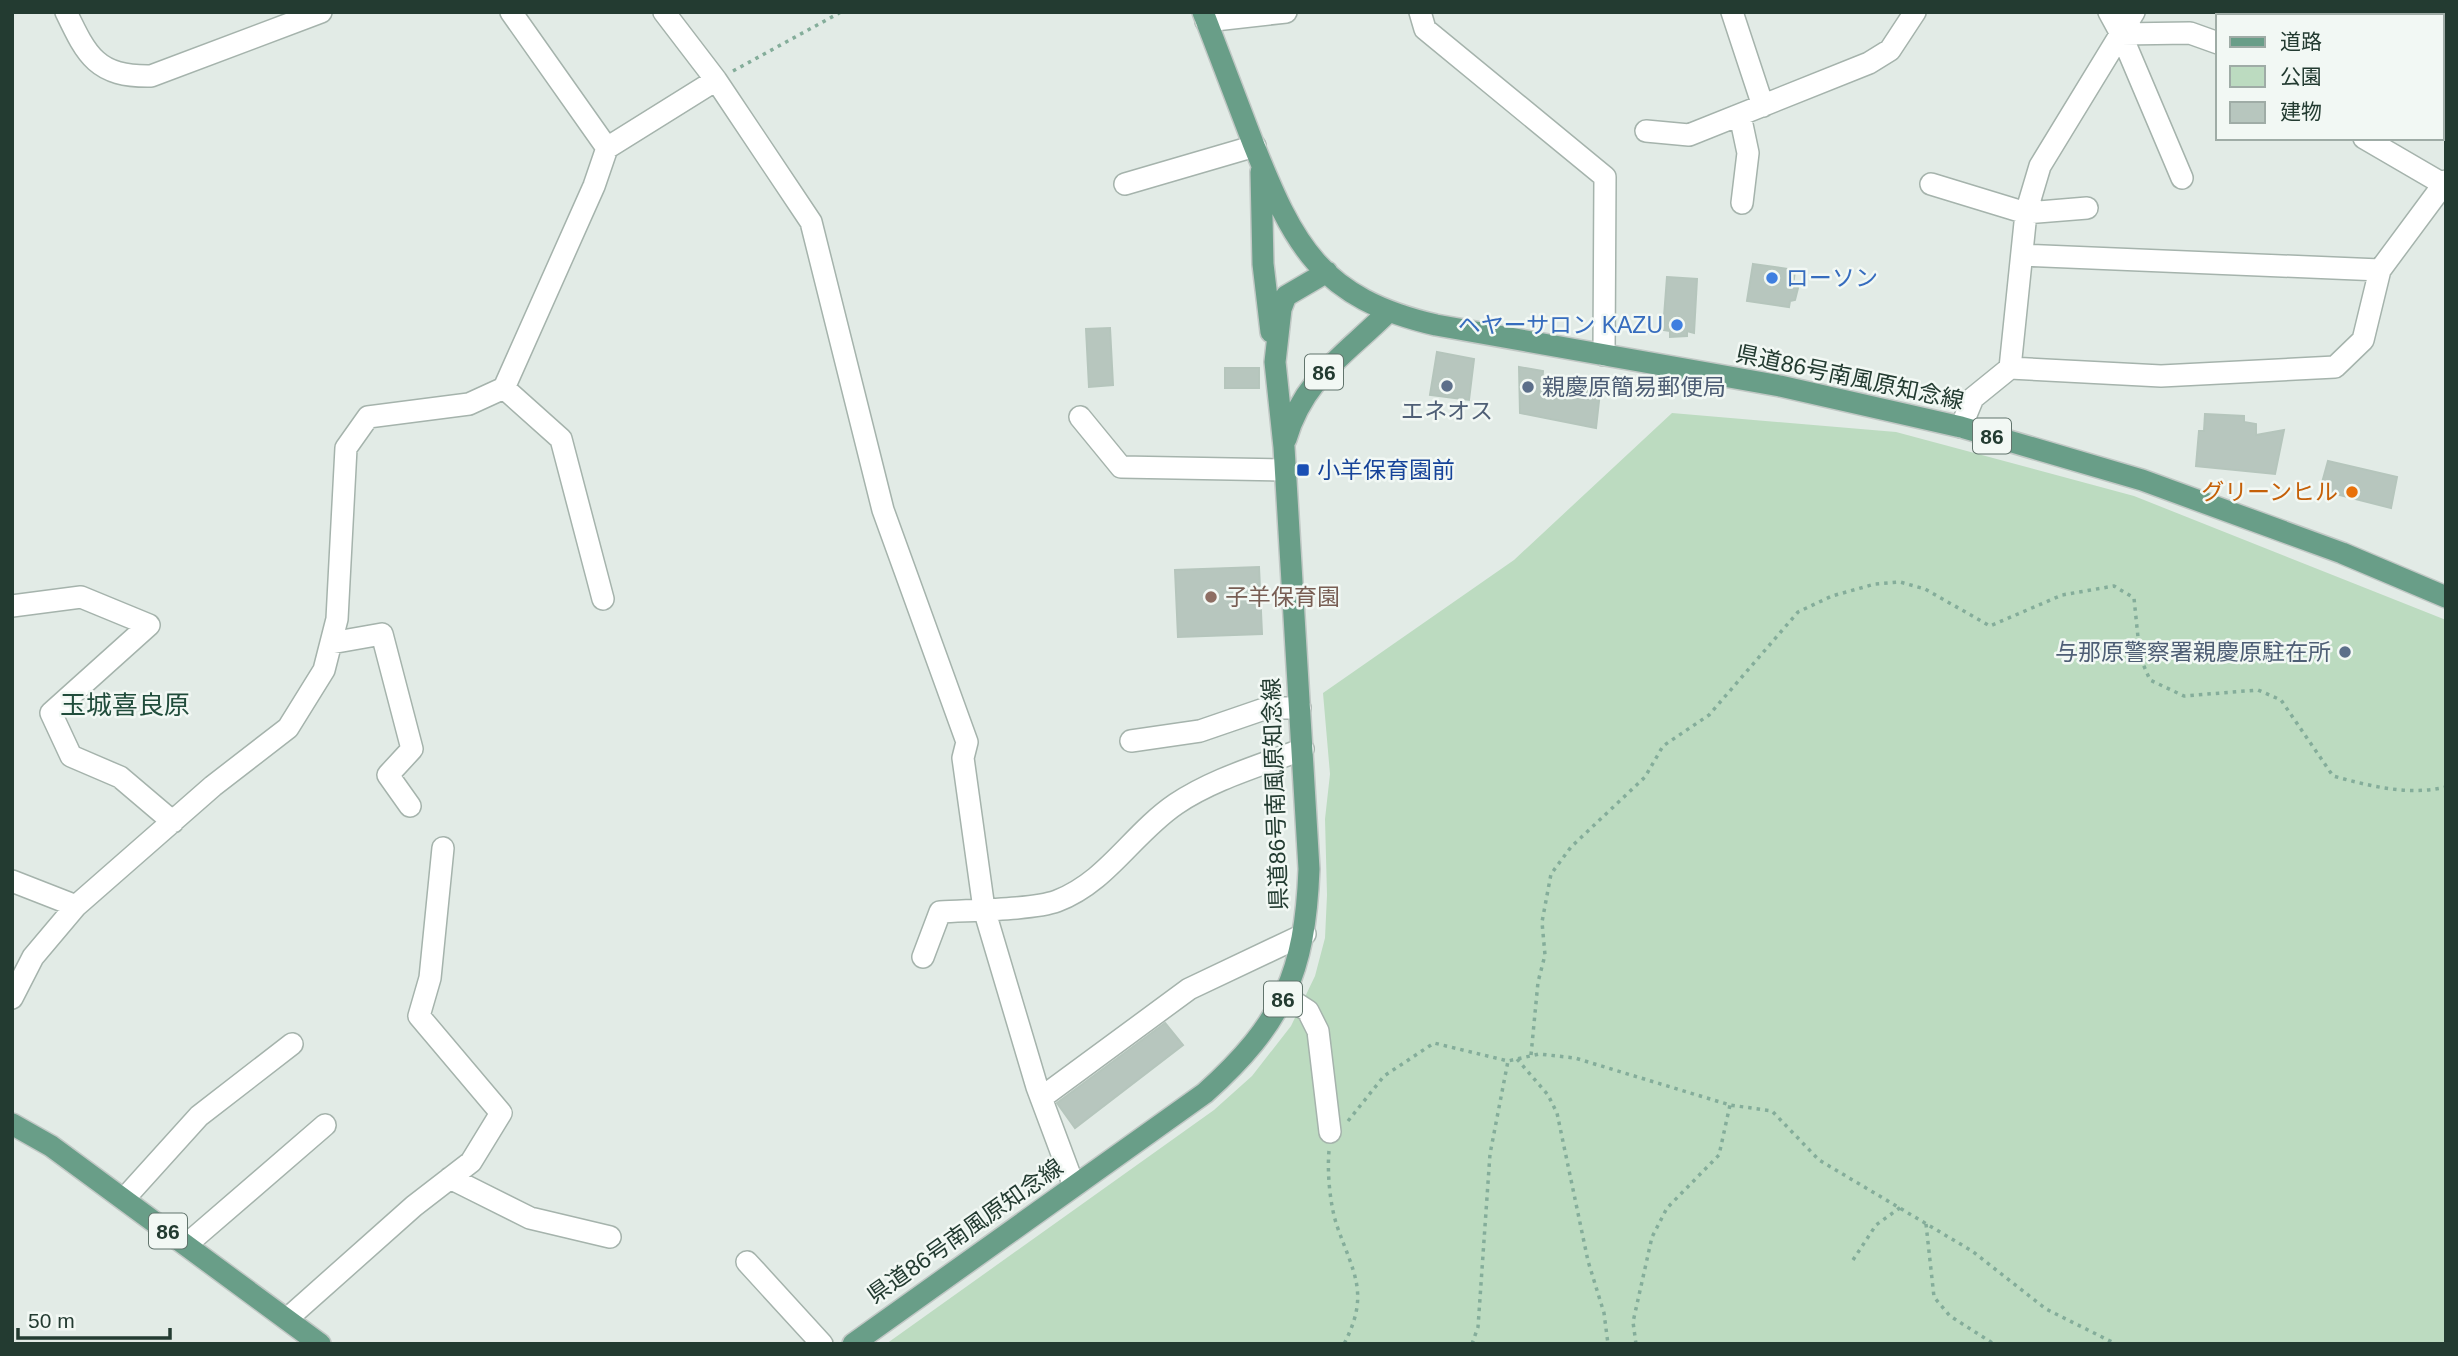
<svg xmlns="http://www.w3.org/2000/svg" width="2458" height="1356" viewBox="0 0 2458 1356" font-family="Helvetica,'Noto Sans JP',sans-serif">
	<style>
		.green { fill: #bcdbc0 }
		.building { fill: #b7c6be; stroke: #b5c5bc; stroke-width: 2 }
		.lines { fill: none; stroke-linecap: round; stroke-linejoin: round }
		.minor-casing { stroke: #a5b3ac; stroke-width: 24 }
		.major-casing { stroke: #c1c8c5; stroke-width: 24 }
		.path { stroke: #84ad9a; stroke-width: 3.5; stroke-dasharray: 3.5 5; stroke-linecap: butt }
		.minor { stroke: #fff; stroke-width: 21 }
		.major { stroke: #699e88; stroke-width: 21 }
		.shop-dot { fill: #3f7fe0; stroke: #f2f8f4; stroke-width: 2.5 }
		.service-dot { fill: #5c6f8a; stroke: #f2f8f4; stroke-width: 2.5 }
		.transit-dot { fill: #1a4fb4; stroke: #f2f8f4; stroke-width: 2.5 }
		.food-dot { fill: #e8710a; stroke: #f2f8f4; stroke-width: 2.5 }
		.education-dot { fill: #8d6e63; stroke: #f2f8f4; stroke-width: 2.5 }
		.labels { text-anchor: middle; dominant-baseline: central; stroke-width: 5; stroke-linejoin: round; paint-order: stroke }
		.shield { fill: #f2f8f4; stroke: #61746c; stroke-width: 2 }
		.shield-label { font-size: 21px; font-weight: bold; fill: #233b31 }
		.shop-label { font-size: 23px; fill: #366cbe; stroke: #f2f8f4; text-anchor: start }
		.street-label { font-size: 23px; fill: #233b31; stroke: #f2f8f4 }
		.service-label { font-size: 23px; fill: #4e5e75; stroke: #f2f8f4; text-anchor: start }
		.transit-label { font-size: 23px; fill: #164399; stroke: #f2f8f4; text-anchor: start }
		.food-label { font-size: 23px; fill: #c56008; stroke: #f2f8f4; text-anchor: end }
		.education-label { font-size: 23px; fill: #785e54; stroke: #f2f8f4; text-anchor: start }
		.quarter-label { font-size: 26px; fill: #204c3b; stroke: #f2f8f4 }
	</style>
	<rect width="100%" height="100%" fill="#e2ebe6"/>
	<path class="green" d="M 1672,413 L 1896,432 L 2134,496 L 2446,620 L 2446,1344 L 886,1344 L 1214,1110 L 1252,1076 L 1291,1026 L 1315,976 L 1325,938 L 1327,895 L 1325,819 L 1330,774 L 1323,693 L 1514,560 Z"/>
	<path class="building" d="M 1753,264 L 1795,270 L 1793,286 L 1798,288 L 1795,300 L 1790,301 L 1789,307 L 1747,301 Z
		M 1667,277 L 1697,279 L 1694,333 L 1687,331 L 1687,336 L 1670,337 L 1670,331 L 1663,330 Z
		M 1110,328 L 1113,385 L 1089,387 L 1086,329 Z
		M 1437,352 L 1474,359 L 1469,400 L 1430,395 Z
		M 1519,367 L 1543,371 L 1542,384 L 1600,392 L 1596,428 L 1520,413 Z
		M 1225,368 L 1259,368 L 1259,388 L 1225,388 Z
		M 2205,414 L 2244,416 L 2244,422 L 2256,424 L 2256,435 L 2284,430 L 2275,474 L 2196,466 L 2199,431 L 2204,431 Z
		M 2328,461 L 2397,477 L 2391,508 L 2320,490 Z
		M 1259,567 L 1262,634 L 1178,637 L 1175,570 Z
		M 1165,1023 L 1183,1045 L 1075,1128 L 1057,1103 Z"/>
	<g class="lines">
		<defs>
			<path id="minor" d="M 66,12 C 87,56 97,77 151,76 L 321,12
				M 511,12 L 607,148
				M 664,12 L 716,80 L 811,222 L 883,510 L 967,742 L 963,758 L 984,909 L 1037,1087 L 1074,1186
				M 1420,12 L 1425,29 L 1605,177 L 1604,355
				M 1732,12 L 1763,106
				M 2109,12 L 2121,34
				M 2317,12 L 2320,16
				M 1206,21 L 1286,12
				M 1740,115 L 1748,153 L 1742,203
				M 1646,131 L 1689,135 L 1869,63 L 1890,50 L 1915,12
				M 2364,138 L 2443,184
				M 2182,178 L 2121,34 L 2190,33 L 2218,43
				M 1125,184 L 1255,146
				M 1931,184 L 2026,213 L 2087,208
				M 2022,255 L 2380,270
				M 2010,368 L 2026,213 L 2040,166 L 2134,12
				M 504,388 L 561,439 L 603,599
				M 1080,417 L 1121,467 L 1285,470
				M 1961,427 L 1973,398 L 2010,368 L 2161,376 L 2335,367 L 2363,340 L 2380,270 L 2446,181
				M 12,606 L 81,597 L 149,625 L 51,713 L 71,756 L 120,777 L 173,822
				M 331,643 L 382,634 L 412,749 L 388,775 L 410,806
				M 1131,741 L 1200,731 L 1267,708 L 1300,708
				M 12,881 L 76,906
				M 923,957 L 940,912 C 968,910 1033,910 1057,901 C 1107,882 1132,834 1176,804 C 1215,778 1260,766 1303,749
				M 1285,996 L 1308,1011 L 1318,1031 L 1330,1132
				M 12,998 L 33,957 L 76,906 L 213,786 L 288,728 L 324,670 L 337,619 L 346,448 L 368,417 L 469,404 L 504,388 L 594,186 L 607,148 L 716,80
				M 1041,1098 L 1189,989 L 1305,934
				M 450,1178 L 530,1218 L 610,1237
				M 124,1199 L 199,1116 L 292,1044
				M 186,1245 L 325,1125
				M 747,1262 L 822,1344
				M 287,1319 L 414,1206 L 471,1162 L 501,1113 L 419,1016 L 430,978 L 443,848"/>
			<path id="major" d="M 1203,12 C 1220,56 1236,99 1253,143 C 1294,246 1320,298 1436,325 L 1780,386 L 1961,427 L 2142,480 L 2342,553 L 2446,597
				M 1261,172 L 1263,264 L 1271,332
				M 1286,439 C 1304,378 1345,355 1388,312
				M 12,1124 L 51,1146 L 320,1344
				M 853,1344 L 1205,1093 C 1283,1023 1305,973 1309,869 L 1284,447 L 1275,362 L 1281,309 L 1286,296 L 1327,272"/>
		</defs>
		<use href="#minor" class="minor-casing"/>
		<use href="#major" class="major-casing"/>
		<path class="path" d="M 733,71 L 841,12
			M 1531,1055 L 1538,982 L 1545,955 L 1542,922 L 1551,874 L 1571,847 L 1645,777 L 1663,746 L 1709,715 L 1798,612 L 1832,596 L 1875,584 L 1900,582 L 1925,589 L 1990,626 L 2062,595 L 2114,586 L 2134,598 L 2140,657 L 2150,680 L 2184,696 L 2258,690 L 2281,700 L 2333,776 C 2370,786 2408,796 2446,787
			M 1517,1059 L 1548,1095 L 1557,1113 L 1588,1261 L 1604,1313 L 1608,1344
			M 1348,1121 L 1384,1076 L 1434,1043 L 1508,1061 L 1539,1054 L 1575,1058 L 1730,1105 L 1772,1111 L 1819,1160 L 1972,1251 L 2046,1309 L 2116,1344
			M 1329,1151 C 1327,1173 1330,1205 1337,1226 C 1354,1274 1370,1294 1344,1344
			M 1926,1224 L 1934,1297 L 1950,1316 L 1994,1344
			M 1853,1260 L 1876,1225 L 1901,1207
			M 1472,1344 L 1478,1327 L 1490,1154 L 1508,1061
			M 1636,1344 L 1633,1322 L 1652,1237 L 1667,1208 L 1719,1155 L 1730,1105"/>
		<use href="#minor" class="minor"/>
		<use href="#major" class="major"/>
	</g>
	<g class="shop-dot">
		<circle cx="1772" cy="278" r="7"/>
		<circle cx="1677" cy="325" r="7"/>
	</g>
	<g class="service-dot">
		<circle cx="1447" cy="386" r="7"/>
		<circle cx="1528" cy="387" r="7"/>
		<circle cx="2345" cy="652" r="7"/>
	</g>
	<rect class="transit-dot" x="1296" y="463" width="14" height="14" rx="3.5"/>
	<circle class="food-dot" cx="2352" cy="492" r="7"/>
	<circle class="education-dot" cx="1211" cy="597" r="7"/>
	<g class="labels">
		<g class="shield">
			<rect x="1305" y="354.5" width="38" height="35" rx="5"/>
			<rect x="1973" y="418.5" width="38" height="35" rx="5"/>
			<rect x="1264" y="981.5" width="38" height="35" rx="5"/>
			<rect x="149" y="1213.5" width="38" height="35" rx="5"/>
		</g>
		<g class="shield-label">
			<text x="1324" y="372">86</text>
			<text x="1992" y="436">86</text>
			<text x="1283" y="999">86</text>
			<text x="168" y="1231">86</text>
		</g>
		<g class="shop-label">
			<text x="1786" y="278">ローソン</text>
			<text x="1663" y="325" text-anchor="end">ヘヤーサロン KAZU</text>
		</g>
		<g class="street-label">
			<text transform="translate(1850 377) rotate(12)">県道86号南風原知念線</text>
			<text transform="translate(1275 794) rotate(-92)">県道86号南風原知念線</text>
			<text transform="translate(965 1231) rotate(-35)">県道86号南風原知念線</text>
		</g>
		<g class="service-label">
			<text x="1542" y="387">親慶原簡易郵便局</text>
			<text x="1447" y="411" text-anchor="middle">エネオス</text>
			<text x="2331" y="652" text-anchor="end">与那原警察署親慶原駐在所</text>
		</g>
		<g class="transit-label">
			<text x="1317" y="470">小羊保育園前</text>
		</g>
		<g class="food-label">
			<text x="2338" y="492">グリーンヒル</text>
		</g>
		<g class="education-label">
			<text x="1225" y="597">子羊保育園</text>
		</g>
		<g class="quarter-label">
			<text x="125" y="705">玉城喜良原</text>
		</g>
	</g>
	<rect width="2458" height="1356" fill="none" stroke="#233b31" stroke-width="28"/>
	<rect x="2216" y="14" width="228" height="126" fill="#f2f8f4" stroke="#9faca6" stroke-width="2"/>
	<rect x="2230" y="37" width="35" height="10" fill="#699e88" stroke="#9faca6" stroke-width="2"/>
	<text x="2280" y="49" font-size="21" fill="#233b31">道路</text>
	<rect x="2230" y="66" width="35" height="21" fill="#bcdbc0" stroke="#9faca6" stroke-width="2"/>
	<text x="2280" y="84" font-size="21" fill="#233b31">公園</text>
	<rect x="2230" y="102" width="35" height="21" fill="#b7c6be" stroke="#9faca6" stroke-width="2"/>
	<text x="2280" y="119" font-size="21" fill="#233b31">建物</text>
	<path d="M18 1328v10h152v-10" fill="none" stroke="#233b31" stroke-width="3.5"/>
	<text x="28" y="1328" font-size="21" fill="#233b31" stroke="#f2f8f4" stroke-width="5" paint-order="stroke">50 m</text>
</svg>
